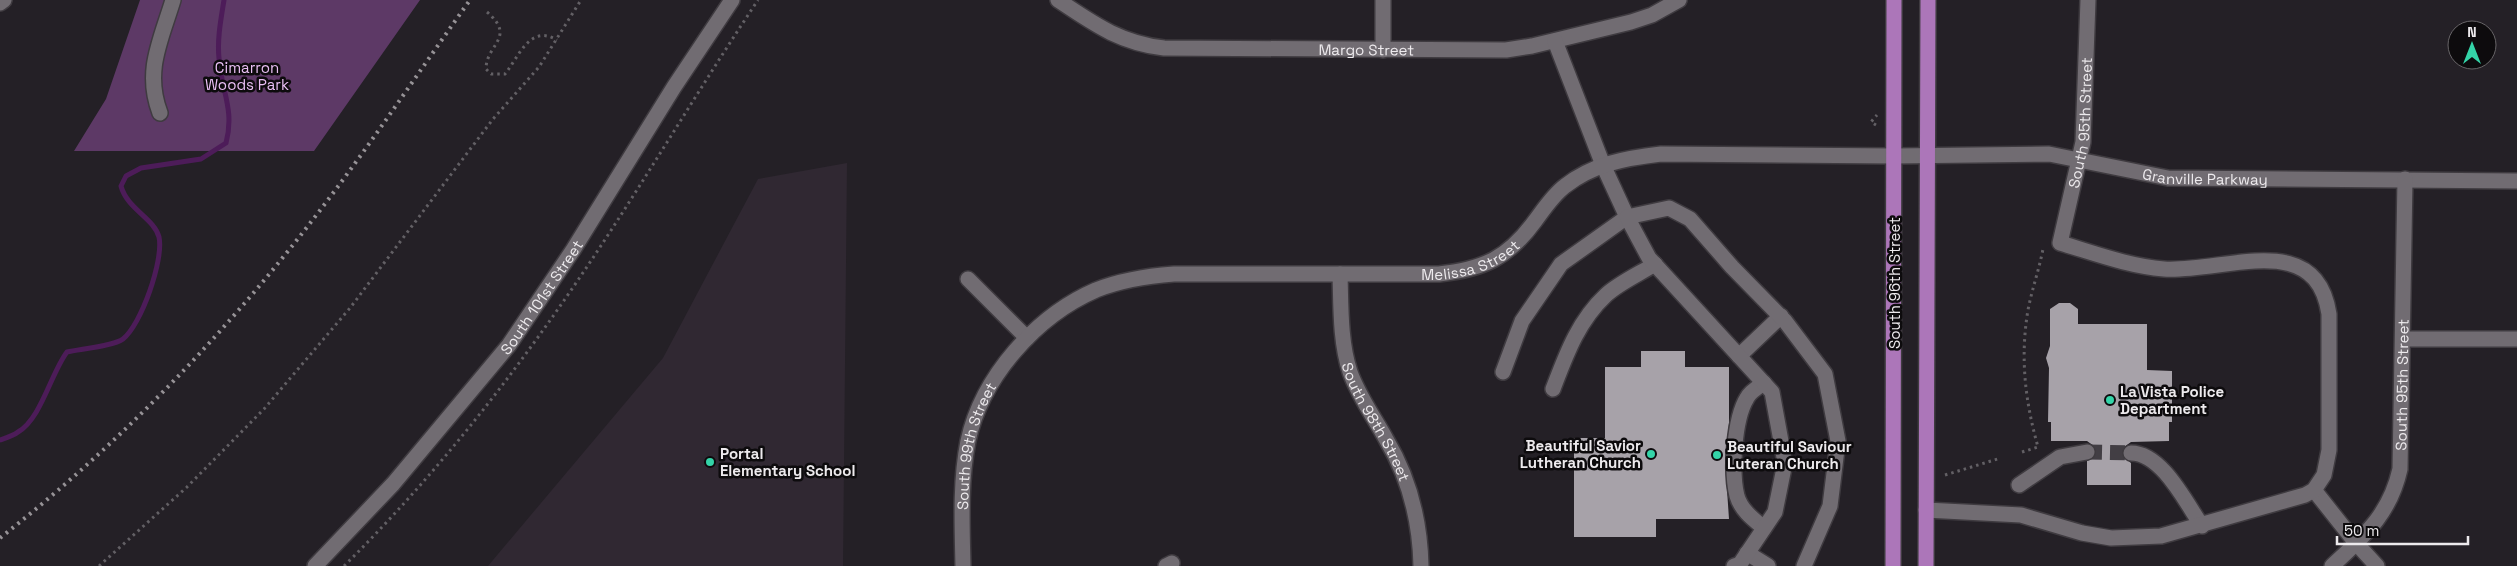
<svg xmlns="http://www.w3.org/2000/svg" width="2517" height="566" viewBox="0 0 2517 566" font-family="'Space Grotesk',sans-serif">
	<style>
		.built { fill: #302832 }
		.green { fill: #5d3966 }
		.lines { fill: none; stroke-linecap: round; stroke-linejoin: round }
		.stream { stroke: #4d1c59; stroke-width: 5 }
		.building { fill: #a7a2a9 }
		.minor-tunnel { stroke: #423e44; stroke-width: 15; stroke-dasharray: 15 8; stroke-linecap: butt }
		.minor-casing { stroke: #3f3b40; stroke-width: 18 }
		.major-casing { stroke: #3f3b40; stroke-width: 18 }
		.path { stroke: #636065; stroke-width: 3; stroke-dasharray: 2.5 4; stroke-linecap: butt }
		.minor { stroke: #716c72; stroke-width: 15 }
		.major { stroke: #ac76b9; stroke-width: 15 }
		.rail { stroke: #979397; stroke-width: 4; stroke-dasharray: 2.5 5; stroke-linecap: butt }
		.poi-dot { fill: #34d4a8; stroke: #0d0b0d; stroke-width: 2 }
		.labels { text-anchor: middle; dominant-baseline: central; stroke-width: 5; stroke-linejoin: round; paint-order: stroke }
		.street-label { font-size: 15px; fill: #edeaed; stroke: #0d0b0d }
		.park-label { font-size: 15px; fill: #e9bff4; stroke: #0d0b0d }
		.poi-label { font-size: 15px; font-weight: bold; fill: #edeaed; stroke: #0d0b0d; text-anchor: start }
	</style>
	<rect width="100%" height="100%" fill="#242026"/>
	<path class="built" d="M 847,163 L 843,566 L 488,566 L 663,358 L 758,179 Z"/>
	<path class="green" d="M 140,0 L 420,0 L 314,151 L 74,151 L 106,99 Z"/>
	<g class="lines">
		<path class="stream" d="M 0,440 C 6,438 13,436 18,432 C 41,419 51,373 67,352 C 80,349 114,346 123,339 C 141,325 164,260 159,237 C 154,218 127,209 121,186 L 126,176 L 141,168 L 201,159 L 226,143 C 235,109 221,91 219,58 C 217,39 221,19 224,0"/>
	</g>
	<path class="building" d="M 2059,303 L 2070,303 L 2078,309 L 2078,324 L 2147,324 L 2147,370 L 2172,371 L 2172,422 L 2169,422 L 2169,441 L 2131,442 L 2124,447 L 2122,456 L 2131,463 L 2131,485 L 2087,485 L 2087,461 L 2096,456 L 2094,446 L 2087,441 L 2051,441 L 2051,422 L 2048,422 L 2049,368 L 2046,358 L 2050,346 L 2050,309 Z
		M 1641,351 L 1685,351 L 1685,367 L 1729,367 L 1729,423 L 1725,460 L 1729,519 L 1656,519 L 1656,537 L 1574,537 L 1574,438 L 1605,438 L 1605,367 L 1641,367 Z"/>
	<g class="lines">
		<path class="minor-tunnel" d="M 2087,452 L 2131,453"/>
		<defs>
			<g id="minor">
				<path id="s1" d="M 1058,0 C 1094,24 1120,43 1164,48 L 1506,50 L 1532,46 L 1631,22 L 1652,15 L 1679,0"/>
				<path d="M 1383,0 L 1383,50"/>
				<path d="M 0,3 L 4,0"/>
				<path d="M 160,113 C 144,71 161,40 173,0"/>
				<path id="s2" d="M 1340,274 C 1341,306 1340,342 1350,372 C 1359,397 1374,417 1386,439 C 1410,479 1420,520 1421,566"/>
				<path d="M 968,279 L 1027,338"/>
				<path d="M 2403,339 L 2516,339"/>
				<path d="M 1739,356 L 1781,316"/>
				<path d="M 1503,372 L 1522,321 L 1561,264 L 1627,217 L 1603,165 L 1555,41"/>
				<path d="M 1764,383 C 1758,387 1750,392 1747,398 C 1734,419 1731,472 1737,496 C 1741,510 1753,519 1764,528"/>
				<path d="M 1553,389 C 1566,355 1578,321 1606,295 C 1619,283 1639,274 1655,264"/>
				<path d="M 2131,453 C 2162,453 2186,503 2202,526"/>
				<path d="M 2019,485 L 2060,457 L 2087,452"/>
				<path d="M 2314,490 L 2356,543 L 2377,566"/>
				<path id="s3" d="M 1926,510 L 2021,515 L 2082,533 L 2111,538 L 2161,536 L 2305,495 L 2314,490 L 2324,475 L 2329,450 L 2329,314 C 2316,228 2224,273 2164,269 C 2128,266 2094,253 2060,243 L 2083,142 L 2088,0"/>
				<path d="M 1747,553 L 1768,566"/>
				<path id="s4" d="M 315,566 L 393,484 L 509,345 L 573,250 L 674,87 L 732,0"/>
				<path id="s5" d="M 963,566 C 962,524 960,482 968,441 C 982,377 1036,316 1096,290 C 1121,280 1147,276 1174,274 L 1439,274 C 1484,269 1508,258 1535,221 C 1544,209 1553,195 1565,186 C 1593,164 1626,158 1661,154 L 1894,156 L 2049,154 L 2168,178 L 2517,181"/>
				<path d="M 1166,566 L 1172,563"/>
				<path d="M 1734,566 L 1740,564 L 1775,512 L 1785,463 L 1772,392 L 1649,258 L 1627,217 L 1669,208 L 1690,219 L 1732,267 L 1785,321 L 1825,374 L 1838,441 L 1830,506 L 1804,566"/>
				<path id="s6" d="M 2332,566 C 2365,535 2390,514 2400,469 L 2405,179"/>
			</g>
			<path id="major" d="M 1893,566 L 1894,0
				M 1926,566 L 1928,0"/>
		</defs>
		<use href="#minor" class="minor-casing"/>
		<use href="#major" class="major-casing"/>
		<path class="path" d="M 487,12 C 517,38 486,44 486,69 L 491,74 L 505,74 C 520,55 530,24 557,40
			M 1876,125 L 1871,122 L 1877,115
			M 2022,452 L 2038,447 C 2025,401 2020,357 2028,310 C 2032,289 2039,270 2043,249
			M 1945,475 L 2001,458
			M 99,566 L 187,487 L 264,409 L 350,308 L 493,119 L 539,67 L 581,0
			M 344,566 C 426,485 500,393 565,299 C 633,201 692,99 758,0"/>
		<use href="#minor" class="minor"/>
		<use href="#major" class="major"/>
		<path class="rail" d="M 0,538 C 121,443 228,331 321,209 C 373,141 420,70 470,0"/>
	</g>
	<g class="poi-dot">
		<circle cx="2110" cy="400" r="5"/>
		<circle cx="1651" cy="454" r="5"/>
		<circle cx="1717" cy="455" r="5"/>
		<circle cx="710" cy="462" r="5"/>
	</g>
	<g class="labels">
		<g class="street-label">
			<text stroke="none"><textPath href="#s1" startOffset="320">Margo Street</textPath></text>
			<text stroke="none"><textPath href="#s3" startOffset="1002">South 95th Street</textPath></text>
			<text stroke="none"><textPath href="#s5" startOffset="1484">Granville Parkway</textPath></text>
			<text stroke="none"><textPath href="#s5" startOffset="709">Melissa Street</textPath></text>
			<text transform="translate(1894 283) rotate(-90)">South 96th Street</text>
			<text stroke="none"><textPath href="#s4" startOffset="352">South 101st Street</textPath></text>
			<text stroke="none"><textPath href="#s6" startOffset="205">South 95th Street</textPath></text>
			<text stroke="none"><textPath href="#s2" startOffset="155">South 98th Street</textPath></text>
			<text stroke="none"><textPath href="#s5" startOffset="122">South 99th Street</textPath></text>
		</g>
		<g class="park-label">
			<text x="247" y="67">Cimarron<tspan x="247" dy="17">Woods Park</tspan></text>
		</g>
		<g class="poi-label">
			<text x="2120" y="391">La Vista Police<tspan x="2120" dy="17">Department</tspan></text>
			<text x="1641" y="445" text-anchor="end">Beautiful Savior<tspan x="1641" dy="17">Lutheran Church</tspan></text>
			<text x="1727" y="446">Beautiful Saviour<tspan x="1727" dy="17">Luteran Church</tspan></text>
			<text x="720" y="453">Portal<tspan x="720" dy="17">Elementary School</tspan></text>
		</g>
	</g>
	<g transform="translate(2472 45)"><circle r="24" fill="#0d0b0d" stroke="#676467"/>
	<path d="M0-4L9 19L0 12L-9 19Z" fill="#34d4a8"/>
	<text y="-8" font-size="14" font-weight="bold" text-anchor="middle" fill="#edeaed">N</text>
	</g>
	<path d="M2337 536v8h131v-8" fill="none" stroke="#edeaed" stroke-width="2.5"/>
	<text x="2344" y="536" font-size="15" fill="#edeaed" stroke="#0d0b0d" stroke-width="4" paint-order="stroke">50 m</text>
</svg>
